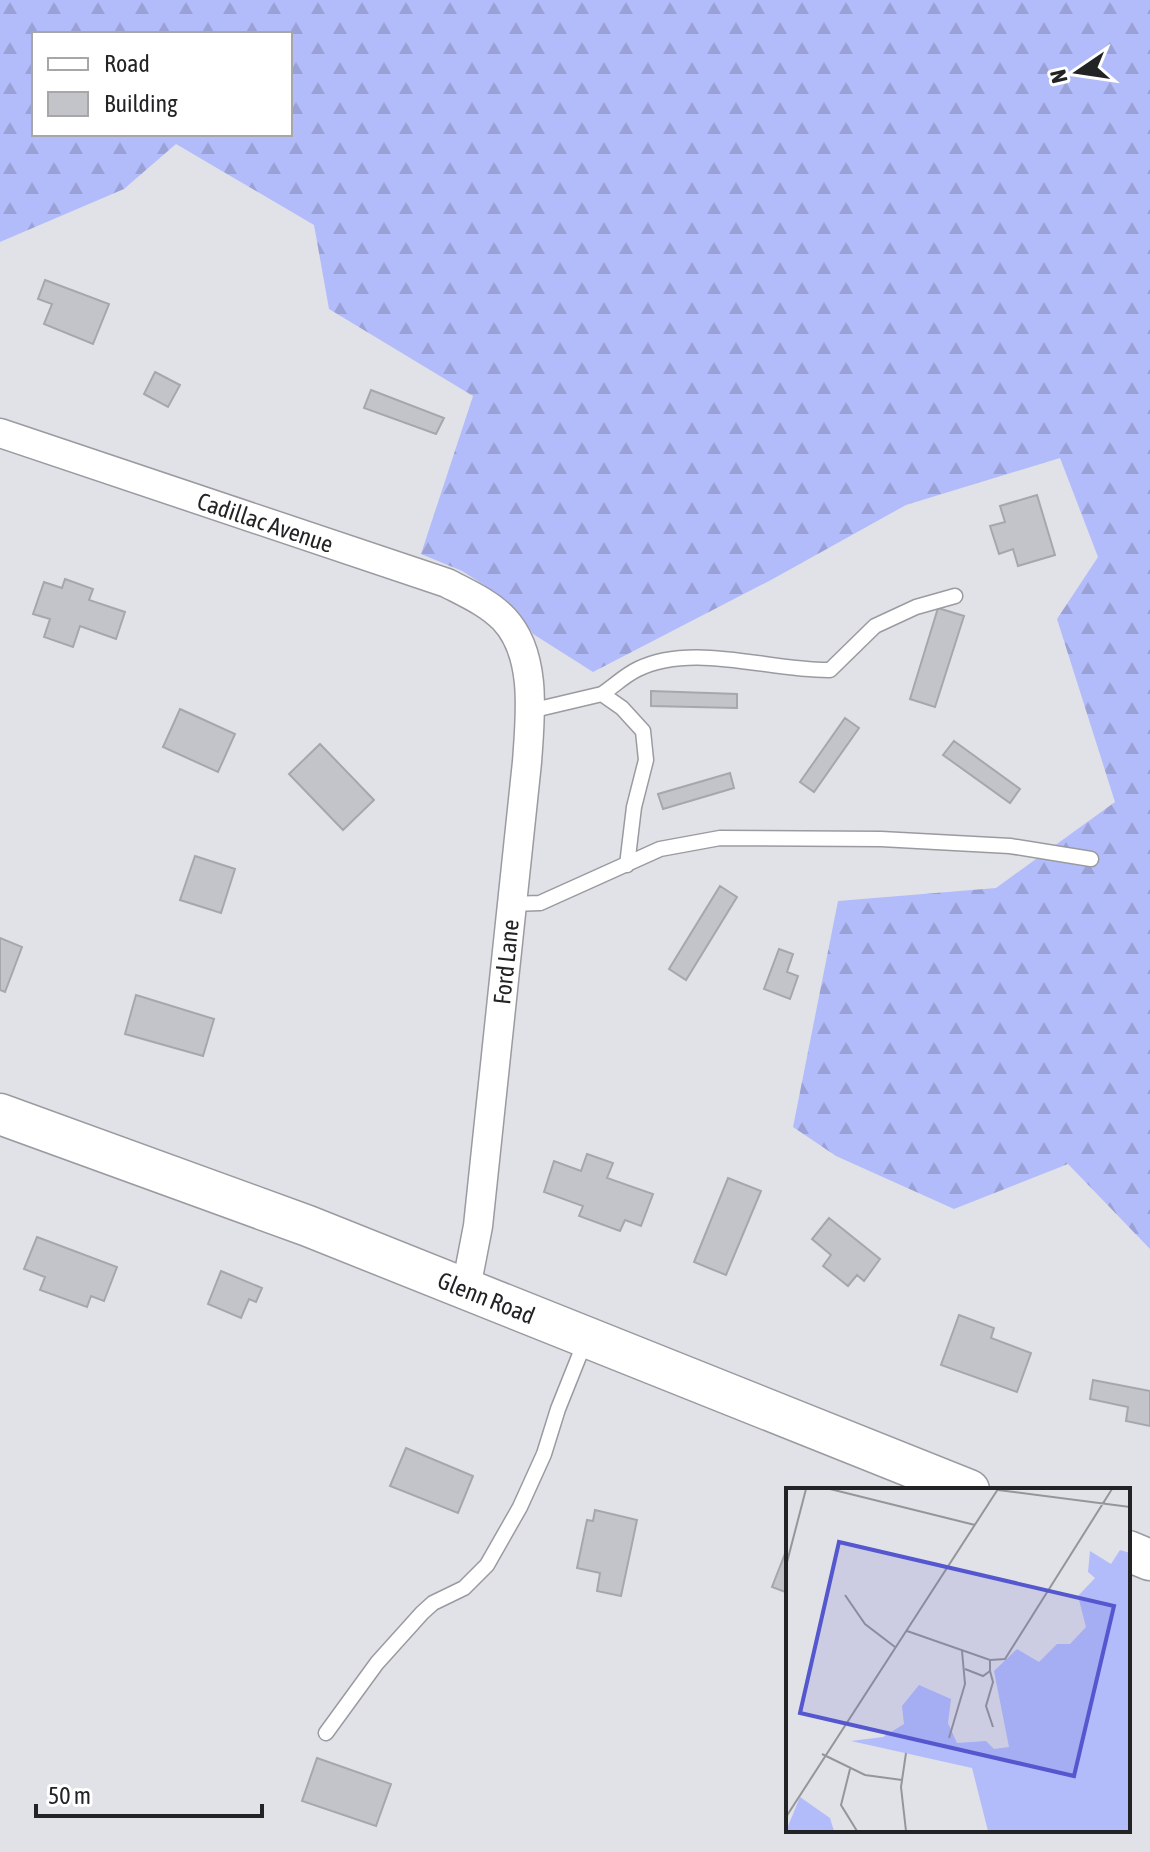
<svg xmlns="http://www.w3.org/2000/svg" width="1150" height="1852" viewBox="0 0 1150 1852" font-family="'Asap Condensed',sans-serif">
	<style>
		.forest { fill: url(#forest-firs); fill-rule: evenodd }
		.building { fill: #c3c4c9; stroke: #a6a7ab; stroke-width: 2 }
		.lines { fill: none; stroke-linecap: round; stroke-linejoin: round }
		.lane-casing { stroke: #9a9ba0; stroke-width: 17 }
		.street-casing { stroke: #9a9ba0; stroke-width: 31 }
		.secondary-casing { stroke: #9a9ba0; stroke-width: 43 }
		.lane { stroke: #fff; stroke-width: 14 }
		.street { stroke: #fff; stroke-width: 28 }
		.secondary { stroke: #fff; stroke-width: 40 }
		.labels { text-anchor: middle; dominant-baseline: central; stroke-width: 6; stroke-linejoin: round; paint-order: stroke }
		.street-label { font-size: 24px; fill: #222324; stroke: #fff }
		.inset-road { fill: none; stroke: #959699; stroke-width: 2 }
		.view { fill: #5557cf; fill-opacity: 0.15; stroke: #5557cf; stroke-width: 4 }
		.inset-edge { fill: none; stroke: #222324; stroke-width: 4 }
	</style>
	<defs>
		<pattern id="forest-firs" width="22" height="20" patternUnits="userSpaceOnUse" patternTransform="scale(2)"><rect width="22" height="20" fill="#b3bcfa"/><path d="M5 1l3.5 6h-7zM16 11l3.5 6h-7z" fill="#9aa1d6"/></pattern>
	</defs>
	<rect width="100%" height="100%" fill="#e1e2e7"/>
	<path class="forest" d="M 0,0 L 1150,0 L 1150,1249 L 1068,1164 L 954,1209 L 836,1156 L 793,1127 L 838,901 L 996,888 L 1115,802 L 1057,619 L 1098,557 L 1060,458 L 906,505 L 771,580 L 593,672 L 533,634 L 516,611 L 484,585 L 462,571 L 421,554 L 473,396 L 329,309 L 314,225 L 176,144 L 124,189 L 0,242 ZM 34,34 L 290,34 L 290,134 L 34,134 Z"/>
	<path class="building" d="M 45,280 L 109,304 L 93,344 L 44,324 L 52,304 L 38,299 Z
		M 155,372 L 180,385 L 168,407 L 144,394 Z
		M 371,390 L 444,418 L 436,434 L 364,408 Z
		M 1037,495 L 1055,555 L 1018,566 L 1013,549 L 999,554 L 990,526 L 1005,522 L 1000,506 Z
		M 65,579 L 93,589 L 89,600 L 125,612 L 116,639 L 80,626 L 73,647 L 44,637 L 50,619 L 33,614 L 44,582 L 62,588 Z
		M 938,608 L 964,616 L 935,707 L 910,699 Z
		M 651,691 L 737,694 L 737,708 L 651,706 Z
		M 180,709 L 235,734 L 218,772 L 163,747 Z
		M 845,718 L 859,728 L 814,792 L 800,782 Z
		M 954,741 L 1020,789 L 1010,803 L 943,755 Z
		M 320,744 L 374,800 L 343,830 L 289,774 Z
		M 730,773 L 734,788 L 663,809 L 658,794 Z
		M 195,856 L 235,869 L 221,913 L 180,900 Z
		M 720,886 L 737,897 L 686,980 L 669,969 Z
		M 0,938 L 22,947 L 5,992 L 0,990 Z
		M 779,949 L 793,954 L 787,972 L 798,976 L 790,999 L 764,989 Z
		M 136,995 L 214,1019 L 203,1056 L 125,1034 Z
		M 587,1154 L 613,1163 L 607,1178 L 653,1194 L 641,1226 L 625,1220 L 620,1231 L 579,1216 L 583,1206 L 544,1192 L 554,1161 L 581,1171 Z
		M 728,1178 L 761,1191 L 726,1275 L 694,1262 Z
		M 829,1218 L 880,1259 L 864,1281 L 857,1275 L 848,1286 L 823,1266 L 831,1255 L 812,1239 Z
		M 37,1237 L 117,1267 L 104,1301 L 91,1296 L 87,1307 L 40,1290 L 45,1277 L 24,1269 Z
		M 221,1271 L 262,1288 L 256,1302 L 249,1299 L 241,1318 L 208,1304 Z
		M 959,1315 L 994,1328 L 991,1338 L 1031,1353 L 1017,1392 L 941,1365 Z
		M 1093,1380 L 1150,1391 L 1150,1426 L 1126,1421 L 1128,1407 L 1090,1399 Z
		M 406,1448 L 473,1476 L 458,1513 L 390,1486 Z
		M 595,1510 L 637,1520 L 621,1596 L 597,1591 L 600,1573 L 577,1568 L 587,1520 L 593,1521 Z
		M 788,1546 L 788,1593 L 772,1587 Z
		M 317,1758 L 391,1784 L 376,1826 L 302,1801 Z"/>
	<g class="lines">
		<defs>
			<path id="lane" d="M 602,694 C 614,686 625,675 638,669 C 693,642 770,671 830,670 L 875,626 L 916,607 L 955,596
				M 530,711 L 602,694 L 622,708 L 643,731 L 646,760 L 634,807 L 627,865
				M 512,904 L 540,903 L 660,849 L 720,838 L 881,839 L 1010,846 L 1091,859
				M 326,1733 L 377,1663 L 422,1613 L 433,1603 L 464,1588 L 487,1565 L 520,1507 L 544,1454 L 558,1409 L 586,1339"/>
			<g id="street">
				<path id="s1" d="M 0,433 L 447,583 C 466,593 489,603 504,619 C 538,655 530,718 527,762 L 478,1226 L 466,1288"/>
			</g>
			<g id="secondary">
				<path id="s2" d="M 0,1114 L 308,1226 L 969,1490"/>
				<path d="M 1128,1551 L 1150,1560"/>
			</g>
		</defs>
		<use href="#lane" class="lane-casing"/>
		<use href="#street" class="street-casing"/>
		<use href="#secondary" class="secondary-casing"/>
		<use href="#lane" class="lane"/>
		<use href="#street" class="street"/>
		<use href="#secondary" class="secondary"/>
	</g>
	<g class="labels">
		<g class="street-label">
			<text stroke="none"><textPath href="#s1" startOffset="280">Cadillac Avenue</textPath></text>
			<text transform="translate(506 962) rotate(-84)">Ford Lane</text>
			<text stroke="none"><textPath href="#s2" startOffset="520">Glenn Road</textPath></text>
		</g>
	</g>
	<g transform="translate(786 1488)">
		<rect width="344" height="344" fill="#e1e2e7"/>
		<path d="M 334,62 L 344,65 L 344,343 L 202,343 L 186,280 L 65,253 L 97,249 L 118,236 L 116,218 L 133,197 L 165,211 L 162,235 L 171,255 L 200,253 L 208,261 L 223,259 L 208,183 L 231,161 L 253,174 L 271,156 L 284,156 L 300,139 L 292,108 L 309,90 L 302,84 L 304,63 L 325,76 ZM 14,309 L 44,330 L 48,343 L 0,343 Z" fill="#b3bcfa"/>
		<path class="inset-road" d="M 44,1 L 189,37M 212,2 L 344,19M 0,78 L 20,1M 59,107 L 79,136 L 109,159M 121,143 L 204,172 L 219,171 L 326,1M 179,181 L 197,188 L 204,183 L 204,172M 204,183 L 207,194 L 200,218 L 207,239M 163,250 L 179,196 L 176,163M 120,265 L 115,299 L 120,343M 36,266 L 79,287 L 116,292M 64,281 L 55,317 L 71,343M 0,329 L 212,1"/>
		<path class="view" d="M 53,54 L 328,118 L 288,288 L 14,225 Z"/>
		<rect width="344" height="344" class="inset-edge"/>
	</g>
	<rect x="32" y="32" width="260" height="104" fill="#ffffff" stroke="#a7a7a7" stroke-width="2"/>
	<rect x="48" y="58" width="40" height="12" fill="#ffffff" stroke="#a7a7a7" stroke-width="2"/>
	<text x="104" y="72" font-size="24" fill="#222324">Road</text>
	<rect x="48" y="92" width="40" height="24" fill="#c3c4c9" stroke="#a7a7a7" stroke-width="2"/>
	<text x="104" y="112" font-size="24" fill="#222324">Building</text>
	<g transform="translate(1078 72) rotate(257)" stroke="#ffffff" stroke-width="6" paint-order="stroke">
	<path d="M0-6L14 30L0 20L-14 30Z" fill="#222324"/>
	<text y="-12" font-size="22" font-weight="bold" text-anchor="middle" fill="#222324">N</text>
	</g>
	<path d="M36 1804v12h226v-12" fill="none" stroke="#222324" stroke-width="4"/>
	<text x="48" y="1804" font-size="24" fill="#222324" stroke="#ffffff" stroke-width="6" paint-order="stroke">50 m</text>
</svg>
